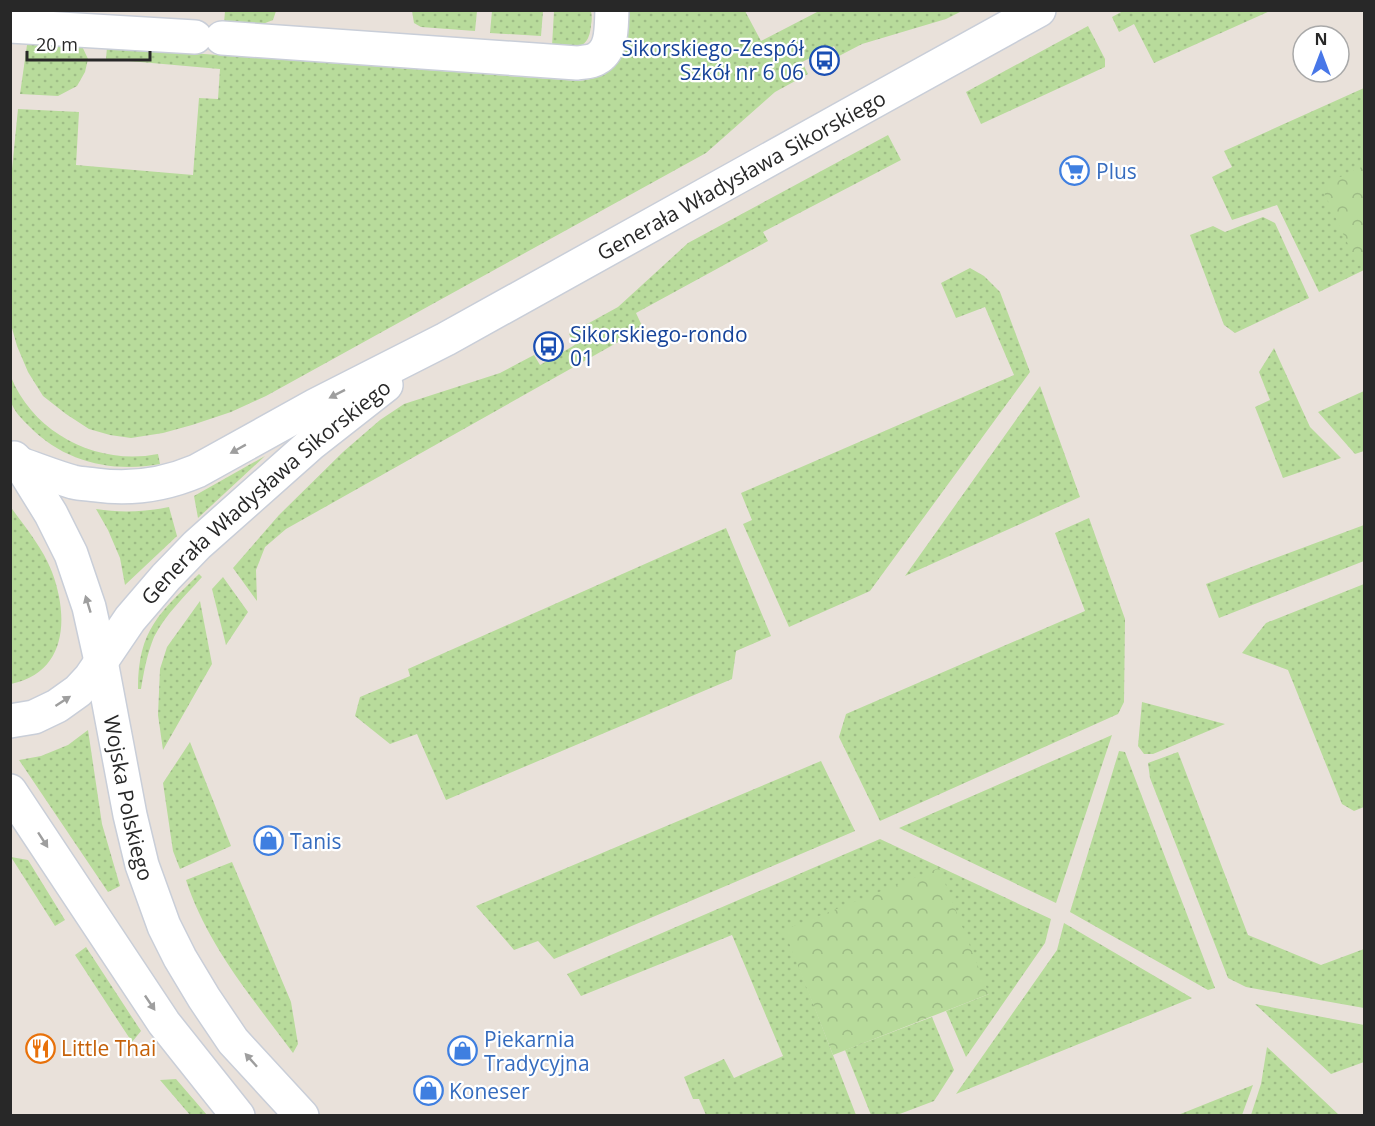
<svg xmlns="http://www.w3.org/2000/svg" width="1375" height="1126" viewBox="0 0 1375 1126" font-family="'Open Sans',sans-serif">
	<style>
		.grass { fill: url(#grass-dots) }
		.park { fill: url(#park-crowns) }
		.lines { fill: none; stroke-linecap: round; stroke-linejoin: round }
		.minor-casing { stroke: #c9ced8; stroke-width: 36 }
		.minor { stroke: #fff; stroke-width: 33 }
		.oneway { fill: #9e9e9e }
		.labels { text-anchor: middle; dominant-baseline: central; stroke-width: 4.5; stroke-linejoin: round; paint-order: stroke }
		.transit-label { font-size: 21px; fill: #164399; stroke: #fff; text-anchor: end }
		.shop-label { font-size: 21px; fill: #366cbe; stroke: #fff; text-anchor: start }
		.street-label { font-size: 21px; fill: #282828; stroke: #fff }
		.food-label { font-size: 21px; fill: #c56008; stroke: #fff; text-anchor: start }
	</style>
	<defs>
		<pattern id="grass-dots" width="8" height="8" patternUnits="userSpaceOnUse" patternTransform="scale(1.5)"><rect width="8" height="8" fill="#b8db9b"/><path d="M2 2h.1M6 6h.1" fill="none" stroke="#9ebc86" stroke-width="1.8" stroke-linecap="round"/></pattern>
		<pattern id="park-crowns" width="20" height="18" patternUnits="userSpaceOnUse" patternTransform="scale(1.5)"><rect width="20" height="18" fill="#b8db9b"/><path d="M2 6a3 3 0 1 1 6 0M12 15a3 3 0 1 1 6 0" fill="none" stroke="#9ebc86"/></pattern>
	</defs>
	<rect width="100%" height="100%" fill="#e9e1da"/>
	<path class="grass" d="M 225,11 L 276,11 L 273,20 L 260,25 L 224,23 Z
		M 412,11 L 477,11 L 475,31 L 421,27 L 414,23 Z
		M 492,11 L 543,11 L 541,36 L 490,33 Z
		M 554,11 L 591,11 C 592,16 592,20 591,25 C 589,52 573,48 552,46 Z
		M 628,11 L 745,11 L 761,41 L 819,11 L 962,11 L 946,19 L 862,44 L 839,56 L 834,46 L 802,62 L 808,74 L 775,92 L 706,153 L 266,396 L 231,412 L 192,425 L 163,433 L 131,438 L 110,435 L 89,429 L 66,414 L 43,396 L 28,372 L 17,346 L 10,321 L 10,189 L 18,109 L 79,112 L 76,165 L 193,175 L 199,98 L 218,99 L 220,69 L 106,59 L 107,47 L 579,81 C 588,80 598,78 606,73 C 623,61 624,29 628,11 Z
		M 1123,11 L 1123,10 L 1270,11 L 1154,63 L 1134,24 L 1119,32 L 1112,17 Z
		M 1088,26 L 1105,59 L 1105,67 L 981,124 L 966,92 Z
		M 28,38 L 81,44 L 88,59 L 85,72 L 77,86 L 58,96 L 20,94 Z
		M 1364,88 L 1364,270 L 1319,292 L 1277,205 L 1232,220 L 1212,177 L 1232,167 L 1224,151 Z
		M 888,135 L 901,160 L 763,232 L 768,241 L 636,313 L 643,328 L 286,529 L 265,547 L 256,570 L 257,601 L 233,568 L 279,515 L 343,452 L 380,420 L 404,404 L 500,373 L 534,355 L 540,365 L 575,345 L 569,334 L 618,307 L 688,243 Z
		M 1263,217 L 1275,223 L 1309,298 L 1235,333 L 1224,325 L 1190,235 L 1213,226 L 1225,232 Z
		M 970,268 L 984,276 L 1000,292 L 1030,372 L 870,591 L 789,627 L 743,524 L 752,520 L 741,493 L 1014,375 L 985,307 L 956,318 L 941,283 Z
		M 1274,348 L 1310,427 L 1341,458 L 1283,478 L 1255,407 L 1270,400 L 1259,372 Z
		M 11,377 C 34,434 98,466 158,454 L 160,464 C 113,473 64,462 30,427 C 23,420 13,411 11,401 C 9,394 10,384 11,377 Z
		M 1040,386 L 1080,497 L 905,576 Z
		M 1364,391 L 1364,451 L 1355,454 L 1318,412 Z
		M 265,456 L 198,518 L 194,496 Z
		M 10,506 C 25,527 43,548 52,572 C 69,617 67,673 11,684 Z
		M 169,507 L 177,536 L 125,585 L 120,558 L 108,530 L 96,509 C 120,513 145,512 169,507 Z
		M 1089,518 L 1125,619 L 1124,702 L 1118,714 L 880,821 L 839,737 L 846,714 L 1085,611 L 1055,533 Z
		M 1364,525 L 1364,561 L 1219,618 L 1206,584 Z
		M 726,528 L 771,636 L 736,651 L 732,679 L 446,800 L 417,734 L 390,744 L 355,716 L 360,697 L 410,676 L 408,669 Z
		M 199,574 L 202,577 C 185,596 165,615 154,637 C 147,654 144,671 141,689 L 138,689 C 138,629 160,613 199,574 Z
		M 223,577 L 248,612 L 226,645 L 212,589 Z
		M 1364,584 L 1364,807 L 1354,811 L 1342,804 L 1288,670 L 1242,653 L 1266,623 Z
		M 200,601 L 212,664 L 163,750 L 158,715 L 160,669 L 167,647 Z
		M 1142,702 L 1225,724 L 1153,754 L 1144,754 L 1138,746 Z
		M 88,730 L 102,824 L 120,886 L 108,892 L 19,760 L 41,756 L 68,745 Z
		M 1112,735 L 1056,903 L 899,828 Z
		M 190,742 L 231,846 L 180,869 L 173,851 L 163,783 Z
		M 1119,751 L 1125,752 L 1215,988 L 1208,990 L 1070,912 Z
		M 1178,752 L 1248,935 L 1321,965 L 1364,949 L 1364,1008 L 1246,987 L 1228,978 L 1150,778 L 1148,763 Z
		M 821,761 L 855,831 L 554,959 L 538,941 L 514,950 L 476,906 Z
		M 880,839 L 1051,919 L 1045,943 L 966,1057 L 946,1011 L 989,994 L 785,930 L 856,1115 L 706,1115 L 699,1099 L 693,1099 L 684,1077 L 724,1059 L 734,1078 L 783,1056 L 732,935 L 581,996 L 567,974 Z
		M 11,857 L 28,860 L 65,920 L 55,926 Z
		M 232,862 L 291,1002 L 298,1044 L 293,1053 C 253,999 207,945 186,880 Z
		M 1064,923 L 1192,998 L 956,1094 L 1057,950 Z
		M 86,947 L 141,1031 L 132,1042 L 75,955 Z
		M 1255,1004 L 1364,1025 L 1364,1062 L 1331,1074 Z
		M 932,1017 L 954,1070 L 934,1101 L 897,1115 L 871,1115 L 845,1050 Z
		M 1267,1047 L 1339,1115 L 1251,1115 L 1261,1084 Z
		M 176,1079 L 207,1115 L 190,1115 L 160,1080 Z
		M 1253,1085 L 1242,1115 L 1178,1115 Z"/>
	<path class="park" d="M 1364,166 L 1364,263 L 1358,266 L 1321,186 Z
		M 939,868 L 989,994 L 833,1055 L 784,930 Z"/>
	<g class="lines">
		<defs>
			<g id="minor">
				<path d="M 10,26 L 195,37"/>
				<path d="M 222,38 L 577,63 C 583,62 591,62 596,59 C 613,50 611,28 612,10"/>
				<path id="s1" d="M 14,458 L 20,464 L 51,514 L 71,554 L 89,607 L 101,661 L 130,815 L 142,865 L 164,926 L 180,958 L 204,998 L 233,1041 L 302,1116"/>
				<path id="s2" d="M 20,464 C 38,470 55,477 73,482 C 81,484 89,484 96,485 C 132,490 164,485 197,471 L 316,405 L 446,339 L 858,110 L 1039,10"/>
				<path id="s3" d="M 10,721 L 34,717 L 57,706 L 78,691 L 90,678 L 130,619 L 166,577 L 197,545 L 312,443 L 386,385"/>
				<path d="M 10,791 L 164,1023 L 238,1116"/>
			</g>
		</defs>
		<use href="#minor" class="minor-casing"/>
		<use href="#minor" class="minor"/>
	</g>
	<defs><path id="oneway-solid" d="M-6-.8H1V-3.2L6.5 0L1 3.2V.8H-6Z" transform="scale(1.5)"/></defs>
	<g class="oneway">
		<use href="#oneway-solid" transform="translate(337 394) rotate(153)"/>
		<use href="#oneway-solid" transform="translate(238 449) rotate(151)"/>
		<use href="#oneway-solid" transform="translate(88 604) rotate(-107)"/>
		<use href="#oneway-solid" transform="translate(63 701) rotate(-33)"/>
		<use href="#oneway-solid" transform="translate(43 840) rotate(57)"/>
		<use href="#oneway-solid" transform="translate(150 1003) rotate(56)"/>
		<use href="#oneway-solid" transform="translate(251 1060) rotate(-132)"/>
	</g>
	<defs>
		<symbol id="bus-ring" viewBox="-11 -11 22 22"><circle r="9.5" fill="#fff" stroke="#1a4fb4" stroke-width="1.5"/><path d="M-5-6H5V4H4V6H2V4H-2V6H-4V4H-5ZM-3.5-4V0h7V-4ZM-3.5 1.2v1.5H-2V1.2ZM2 1.2v1.5H3.5V1.2Z" fill="#1a4fb4"/></symbol>
		<symbol id="supermarket-ring" viewBox="-11 -11 22 22"><circle r="9.5" fill="#fff" stroke="#3f7fe0" stroke-width="1.5"/><path d="M-6-5.5h2.5l.6 2H6L4.5 2H-2.5L-4.4-4H-6ZM-1.5 3.2a1.3 1.3 0 1 0 .1 0ZM3 3.2a1.3 1.3 0 1 0 .1 0Z" fill="#3f7fe0"/></symbol>
		<symbol id="shop-ring" viewBox="-11 -11 22 22"><circle r="9.5" fill="#fff" stroke="#3f7fe0" stroke-width="1.5"/><path d="M-5-2.5h2.3a2.7 3.5 0 0 1 5.4 0H5L5.5 6h-11ZM-1.5-2.5h3a1.5 2.3 0 0 0-3 0Z" fill="#3f7fe0"/></symbol>
		<symbol id="restaurant-ring" viewBox="-11 -11 22 22"><circle r="9.5" fill="#fff" stroke="#e8710a" stroke-width="1.5"/><path d="M-5-6h1v4h1v-4h1v4h1v-4h1v5L-1.5 .5V6h-2V.5L-5-1ZM5-6V6H3V1.5H1.5Q1.5-4 5-6Z" fill="#e8710a"/></symbol>
	</defs>
	<g fill-rule="evenodd">
		<use href="#bus-ring" x="808" y="44" width="33" height="33"/>
		<use href="#supermarket-ring" x="1058" y="154" width="33" height="33"/>
		<use href="#bus-ring" x="532" y="330" width="33" height="33"/>
		<use href="#shop-ring" x="252" y="824" width="33" height="33"/>
		<use href="#restaurant-ring" x="24" y="1032" width="33" height="33"/>
		<use href="#shop-ring" x="446" y="1034" width="33" height="33"/>
		<use href="#shop-ring" x="412" y="1074" width="33" height="33"/>
	</g>
	<g class="labels">
		<g class="transit-label">
			<text x="804" y="48">Sikorskiego-Zespół<tspan x="804" dy="24">Szkół nr 6 06</tspan></text>
			<text x="570" y="334" text-anchor="start">Sikorskiego-rondo<tspan x="570" dy="24">01</tspan></text>
		</g>
		<g class="shop-label">
			<text x="1096" y="171">Plus</text>
			<text x="290" y="841">Tanis</text>
			<text x="484" y="1039">Piekarnia<tspan x="484" dy="24">Tradycyjna</tspan></text>
			<text x="449" y="1091">Koneser</text>
		</g>
		<g class="street-label">
			<text stroke="none"><textPath href="#s2" startOffset="802">Generała Władysława Sikorskiego</textPath></text>
			<text stroke="none"><textPath href="#s3" startOffset="351">Generała Władysława Sikorskiego</textPath></text>
			<text stroke="none"><textPath href="#s1" startOffset="363">Wojska Polskiego</textPath></text>
		</g>
		<g class="food-label">
			<text x="61" y="1048">Little Thai</text>
		</g>
	</g>
	<rect width="1375" height="1126" fill="none" stroke="#282828" stroke-width="24"/>
	<g transform="translate(1321 54)"><circle r="28" fill="#ffffff" stroke="#a9a9a9" stroke-width="1.5"/>
	<path d="M0-4.5L10 22L0 15L-10 22Z" fill="#4877e8"/>
	<text y="-9" font-size="16" font-weight="bold" text-anchor="middle" fill="#282828">N</text>
	</g>
	<path d="M27 51v9h123v-9" fill="none" stroke="#282828" stroke-width="3"/>
	<text x="36" y="51" font-size="18" fill="#282828" stroke="#ffffff" stroke-width="4.5" paint-order="stroke">20 m</text>
</svg>
